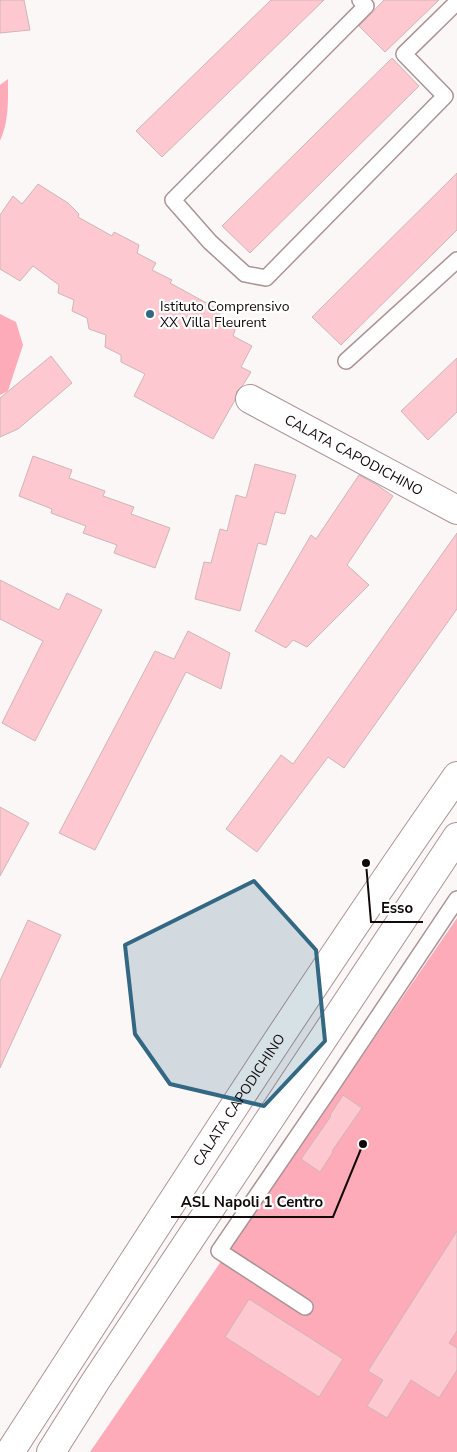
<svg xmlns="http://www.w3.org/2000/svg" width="457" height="1452" viewBox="0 0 457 1452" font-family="'Nunito Sans',sans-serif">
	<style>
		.green { fill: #fdabb8 }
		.building { fill: #fdc8cf; stroke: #ceb5b8 }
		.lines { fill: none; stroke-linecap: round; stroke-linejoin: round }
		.lane-casing { stroke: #ab9396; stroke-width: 18 }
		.street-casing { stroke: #ab9396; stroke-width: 30 }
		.secondary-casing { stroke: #ab9396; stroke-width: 30 }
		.lane { stroke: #fff; stroke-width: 15 }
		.street { stroke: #fff; stroke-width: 28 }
		.secondary { stroke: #fff; stroke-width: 28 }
		.marked { fill: #326883; fill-opacity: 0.2; stroke: #326883; stroke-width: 4; stroke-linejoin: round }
		.poi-dot { fill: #326883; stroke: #fff; stroke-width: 2 }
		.labels { text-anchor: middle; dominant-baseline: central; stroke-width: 4.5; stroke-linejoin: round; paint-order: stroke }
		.poi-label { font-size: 14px; fill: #11090a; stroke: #fff; text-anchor: start }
		.street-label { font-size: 14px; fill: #11090a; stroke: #fff }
		.leader { fill: none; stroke: #11090a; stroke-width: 2 }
		.callout-dot { fill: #11090a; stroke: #fff; stroke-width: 2 }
		.callout-label { font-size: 15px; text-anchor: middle; font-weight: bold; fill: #11090a; stroke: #fff; stroke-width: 4.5; stroke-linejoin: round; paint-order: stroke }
	</style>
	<rect width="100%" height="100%" fill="#fcf7f7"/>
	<path class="green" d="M 8,79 C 8,101 9,121 0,141 L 0,85 Z
		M 0,314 L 16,322 L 23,345 L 8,391 L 0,395 Z
		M 457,918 L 457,1452 L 90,1452 Z"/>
	<path class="building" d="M 0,0 L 24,0 L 30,30 L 0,33 Z
		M 271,0 L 324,0 L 162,157 L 136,131 Z
		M 384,0 L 439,0 L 385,52 L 359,26 Z
		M 392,58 L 419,86 L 250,253 L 222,226 Z
		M 457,173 L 457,230 L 341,345 L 312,317 Z
		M 38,184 L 68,203 L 79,214 L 78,217 L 112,236 L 114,232 L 139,245 L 137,253 L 156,263 L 152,270 L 172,280 L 170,283 L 221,311 L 218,318 L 236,327 L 233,336 L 252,346 L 241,367 L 251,372 L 243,385 L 237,391 L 235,400 L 213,439 L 134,396 L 145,374 L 121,362 L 121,355 L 105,347 L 106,335 L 89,329 L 87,318 L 72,311 L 74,300 L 58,293 L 59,285 L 33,266 L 20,281 L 0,269 L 0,215 L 13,196 L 22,204 Z
		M 51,356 L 72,383 L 18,429 L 0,437 L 0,398 Z
		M 457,358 L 457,412 L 428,440 L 401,411 Z
		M 33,456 L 72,470 L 69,478 L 105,491 L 103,496 L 134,507 L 131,514 L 170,528 L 155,568 L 114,553 L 117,545 L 83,533 L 86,526 L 51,513 L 52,509 L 19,496 Z
		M 255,464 L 296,475 L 285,514 L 275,512 L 266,545 L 258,543 L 240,611 L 195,599 L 204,562 L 211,563 L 220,529 L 227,531 L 236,495 L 246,498 Z
		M 359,475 L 377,485 L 393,496 L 347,565 L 369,585 L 307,647 L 293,640 L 286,648 L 255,631 L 311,535 L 316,539 Z
		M 457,533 L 457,609 L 344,768 L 328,757 L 257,852 L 226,829 L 281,755 L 293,764 Z
		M 0,580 L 59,610 L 67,593 L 102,610 L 35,741 L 2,723 L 43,641 L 0,619 Z
		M 188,631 L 230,653 L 221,689 L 186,672 L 95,850 L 59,833 L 155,651 L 174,659 Z
		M 0,807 L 29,823 L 0,876 Z
		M 28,920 L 61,935 L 0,1068 L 0,981 Z
		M 343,1095 L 362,1108 L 332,1151 L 333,1152 L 320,1172 L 301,1159 L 331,1116 L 330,1115 Z
		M 457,1231 L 457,1331 L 449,1343 L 457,1348 L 457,1370 L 439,1398 L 411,1380 L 387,1418 L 367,1406 L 383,1380 L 368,1371 Z
		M 249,1299 L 343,1359 L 319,1397 L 225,1337 Z"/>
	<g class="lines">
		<defs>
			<path id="lane" d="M 360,0 L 366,6 L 173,200 L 210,242 L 245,274 L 266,278 L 445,96 L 404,54 L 457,2
				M 346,361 L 457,260
				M 305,1307 L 219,1251 L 333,1084 L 457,899"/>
			<g id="street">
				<path id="s1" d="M 250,399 L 457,510"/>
			</g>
			<g id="secondary">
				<path id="s2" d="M 10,1452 C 157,1226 302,997 457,776"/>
				<path d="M 51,1452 L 95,1382 L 457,837"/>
			</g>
		</defs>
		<use href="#lane" class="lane-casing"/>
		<use href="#street" class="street-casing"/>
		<use href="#secondary" class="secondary-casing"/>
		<use href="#lane" class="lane"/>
		<use href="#street" class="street"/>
		<use href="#secondary" class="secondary"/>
	</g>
	<path class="marked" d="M 254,881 L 316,950 L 325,1041 L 264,1106 L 170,1084 L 135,1034 L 125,945 Z"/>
	<circle class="poi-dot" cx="150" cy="314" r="5"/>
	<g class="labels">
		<g class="poi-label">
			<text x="160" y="306">Istituto Comprensivo<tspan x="160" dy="16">XX Villa Fleurent</tspan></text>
		</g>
		<g class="street-label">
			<text stroke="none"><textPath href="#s1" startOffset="118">CALATA CAPODICHINO</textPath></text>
			<text stroke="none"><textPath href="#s2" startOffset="420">CALATA CAPODICHINO</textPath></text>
		</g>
	</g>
	<path class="leader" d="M366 863L371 922H423M363 1144L333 1217H171"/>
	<g class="callout-dot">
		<circle cx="366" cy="863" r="5"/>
		<circle cx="363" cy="1144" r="5"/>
	</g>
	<g class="callout-label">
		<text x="397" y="913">Esso</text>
		<text x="252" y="1207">ASL Napoli 1 Centro</text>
	</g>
</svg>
